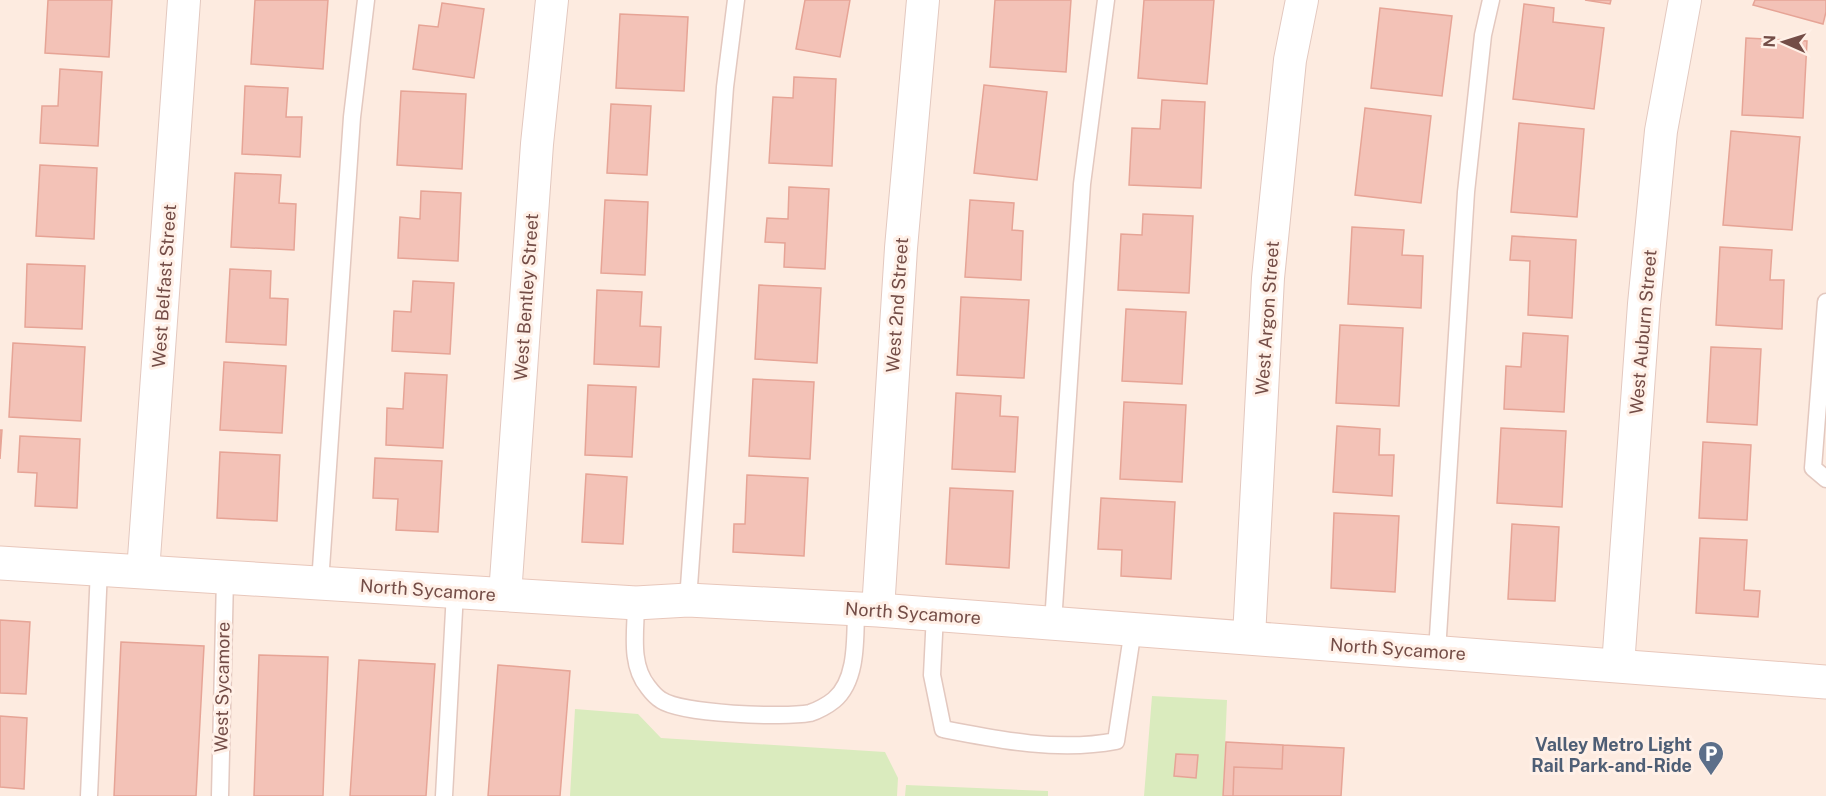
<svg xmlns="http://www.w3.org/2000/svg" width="1826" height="796" viewBox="0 0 1826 796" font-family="'Public Sans',sans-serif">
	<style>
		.green { fill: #daebbe }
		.building { fill: #f3c2b7; stroke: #e6a496; stroke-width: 1.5 }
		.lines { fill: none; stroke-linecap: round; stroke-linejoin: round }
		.lane-casing { stroke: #e3c8bf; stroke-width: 19 }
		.street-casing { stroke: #e3c8bf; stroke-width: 34 }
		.secondary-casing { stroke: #e8c7bb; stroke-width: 35 }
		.lane { stroke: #fff; stroke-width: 16 }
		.street { stroke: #fff; stroke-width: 32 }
		.secondary { stroke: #fff; stroke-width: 33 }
		.labels { text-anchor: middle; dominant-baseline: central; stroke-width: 6; stroke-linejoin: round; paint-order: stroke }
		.street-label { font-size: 18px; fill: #744d47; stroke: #fff0e7 }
		.service-label { font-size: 18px; font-weight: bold; fill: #4e5e75; stroke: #fff0e7; text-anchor: end }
	</style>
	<rect width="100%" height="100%" fill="#fdebe0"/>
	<path class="green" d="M 1152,696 L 1227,700 L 1223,796 L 1144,796 Z
		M 575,709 L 638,714 L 661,738 L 885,752 L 898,778 L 897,796 L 570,796 Z
		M 906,785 L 1048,791 L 1048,796 L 905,796 Z"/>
	<path class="building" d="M 48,0 L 112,0 L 109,57 L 45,53 Z
		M 255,0 L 328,0 L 323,69 L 251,64 Z
		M 805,0 L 850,0 L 840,57 L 796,49 Z
		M 995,0 L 1071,0 L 1066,72 L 990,67 Z
		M 1144,0 L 1214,0 L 1207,84 L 1138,78 Z
		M 1585,0 L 1611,0 L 1610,4 Z
		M 1755,0 L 1826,0 L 1826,12 L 1823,24 L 1753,5 Z
		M 442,3 L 484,9 L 474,78 L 413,69 L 419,25 L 438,27 Z
		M 1524,4 L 1554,8 L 1553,22 L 1604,28 L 1594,109 L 1513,99 Z
		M 1380,8 L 1452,16 L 1442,96 L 1371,88 Z
		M 620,14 L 688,17 L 684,91 L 616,88 Z
		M 1746,38 L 1807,41 L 1803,118 L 1742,115 Z
		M 60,69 L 102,72 L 98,146 L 40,143 L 42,106 L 58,106 Z
		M 794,77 L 836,79 L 832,166 L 769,163 L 773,97 L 793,98 Z
		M 984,85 L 1047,92 L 1037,180 L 974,173 Z
		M 245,86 L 288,88 L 286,117 L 302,117 L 300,157 L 242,154 Z
		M 401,91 L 466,94 L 462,169 L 397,165 Z
		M 1162,100 L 1205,102 L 1201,188 L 1129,185 L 1132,128 L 1160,129 Z
		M 611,104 L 651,106 L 647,175 L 607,173 Z
		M 1365,108 L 1431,116 L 1421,203 L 1355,195 Z
		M 1519,123 L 1584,129 L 1577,217 L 1511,212 Z
		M 1731,131 L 1800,137 L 1792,230 L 1723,225 Z
		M 40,165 L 97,168 L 94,239 L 36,236 Z
		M 235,173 L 281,175 L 279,203 L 296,204 L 294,250 L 231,247 Z
		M 789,187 L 829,189 L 825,269 L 784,267 L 785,243 L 765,242 L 767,218 L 788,219 Z
		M 421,191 L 461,193 L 458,261 L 398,258 L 400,217 L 420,219 Z
		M 605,200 L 648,202 L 645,275 L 601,273 Z
		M 970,200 L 1014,203 L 1012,230 L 1023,231 L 1021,280 L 965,277 Z
		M 1143,214 L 1193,216 L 1189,293 L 1118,290 L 1121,234 L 1142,235 Z
		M 1352,227 L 1404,230 L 1402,255 L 1423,256 L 1421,308 L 1348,304 Z
		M 1512,236 L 1576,240 L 1572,318 L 1528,315 L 1530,261 L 1510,260 Z
		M 1720,247 L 1772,250 L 1770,280 L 1784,280 L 1782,329 L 1716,325 Z
		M 27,264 L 85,266 L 82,329 L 25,327 Z
		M 230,269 L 271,271 L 270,298 L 288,299 L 286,345 L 226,342 Z
		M 413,281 L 454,283 L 450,354 L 392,351 L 394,311 L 411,312 Z
		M 759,285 L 821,288 L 817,363 L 755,359 Z
		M 597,290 L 642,292 L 640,326 L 661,327 L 659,367 L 594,364 Z
		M 961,297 L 1029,300 L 1024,378 L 957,375 Z
		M 1126,309 L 1186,312 L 1182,384 L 1122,381 Z
		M 1340,325 L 1403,328 L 1399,406 L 1336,403 Z
		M 1523,333 L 1568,336 L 1564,412 L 1504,409 L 1506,366 L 1521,367 Z
		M 13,343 L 85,347 L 81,421 L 9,417 Z
		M 1711,347 L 1761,349 L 1757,425 L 1707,422 Z
		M 224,362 L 286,366 L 282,433 L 220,430 Z
		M 405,373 L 447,375 L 443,448 L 386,445 L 387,408 L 403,409 Z
		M 753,379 L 814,382 L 810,459 L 749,456 Z
		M 588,385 L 636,387 L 632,457 L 585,455 Z
		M 956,393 L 1001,396 L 1000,416 L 1018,417 L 1015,472 L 952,469 Z
		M 1124,402 L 1186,405 L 1182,482 L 1120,479 Z
		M 1337,426 L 1380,429 L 1379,455 L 1394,455 L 1392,496 L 1333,492 Z
		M 1501,428 L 1566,431 L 1562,507 L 1497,503 Z
		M 0,430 L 2,430 L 0,459 Z
		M 20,436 L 80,439 L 77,508 L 35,506 L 37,473 L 18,472 Z
		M 1703,442 L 1751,445 L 1747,520 L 1699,518 Z
		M 220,452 L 280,455 L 277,521 L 217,518 Z
		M 375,458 L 442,461 L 438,532 L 396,530 L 398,499 L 373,498 Z
		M 586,474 L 627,477 L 623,544 L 582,542 Z
		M 747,475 L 808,478 L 804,556 L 733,552 L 734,524 L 745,524 Z
		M 950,488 L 1013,491 L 1009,568 L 946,564 Z
		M 1101,498 L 1175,502 L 1171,579 L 1121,576 L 1122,550 L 1098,549 Z
		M 1334,513 L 1399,516 L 1395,592 L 1331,588 Z
		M 1512,524 L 1559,527 L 1555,601 L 1508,599 Z
		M 1700,538 L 1747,540 L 1744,590 L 1760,591 L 1758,617 L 1696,613 Z
		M 0,620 L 30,622 L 26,694 L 0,693 Z
		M 121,642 L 204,646 L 196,796 L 114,796 Z
		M 259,655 L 328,657 L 323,796 L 254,796 Z
		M 359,660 L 435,664 L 426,796 L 350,796 Z
		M 498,665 L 570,671 L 560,796 L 488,796 Z
		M 0,716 L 27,718 L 24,789 L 0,787 Z
		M 1226,742 L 1283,745 L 1282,769 L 1234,767 L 1233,796 L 1223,796 Z
		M 1283,745 L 1344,748 L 1341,796 L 1233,796 L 1234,767 L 1282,769 Z
		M 1176,754 L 1198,755 L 1196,778 L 1174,776 Z"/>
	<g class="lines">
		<defs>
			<path id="lane" d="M 1826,302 L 1813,468 L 1826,479
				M 320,583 L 352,117 L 366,0
				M 688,600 L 725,87 L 736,0
				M 636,603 C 636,630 629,664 648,687 C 651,691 656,697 661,700 C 682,714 783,718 810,713 C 817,711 828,705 834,700 C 858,680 855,637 856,609
				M 935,614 L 932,675 L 943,729 C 999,740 1059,752 1116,741 L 1133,629
				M 1053,623 L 1082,184 L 1106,0
				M 1437,652 L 1466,192 L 1483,35 L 1491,0
				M 89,796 L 99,569
				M 220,796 L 225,577
				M 444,796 L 455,592"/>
			<path id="street" d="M 143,572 L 184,0
				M 505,595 L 537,144 L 552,0
				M 878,610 L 901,248 L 923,0
				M 1249,637 L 1268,278 L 1290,60 L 1302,0
				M 1618,666 L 1644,304 L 1661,131 L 1685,0"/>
			<path id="secondary" d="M 0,563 L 636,603 L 688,600 L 878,610 L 1826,682"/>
		</defs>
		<use href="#lane" class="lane-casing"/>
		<use href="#street" class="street-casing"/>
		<use href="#secondary" class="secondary-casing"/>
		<use href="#lane" class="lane"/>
		<use href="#street" class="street"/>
		<use href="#secondary" class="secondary"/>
	</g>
	<defs>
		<symbol id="parking-pin" viewBox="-11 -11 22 30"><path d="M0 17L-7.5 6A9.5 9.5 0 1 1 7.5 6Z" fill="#5c6f8a" stroke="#fff0e7"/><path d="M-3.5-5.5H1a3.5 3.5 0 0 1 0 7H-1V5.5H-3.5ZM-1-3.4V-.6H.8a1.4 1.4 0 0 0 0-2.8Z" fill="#fff"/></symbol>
	</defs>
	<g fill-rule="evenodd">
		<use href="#parking-pin" x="1696" y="739" width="30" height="40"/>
	</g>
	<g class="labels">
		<g class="street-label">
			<text transform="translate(164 286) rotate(-86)">West Belfast Street</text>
			<text transform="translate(526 297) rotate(-86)">West Bentley Street</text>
			<text transform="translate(897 305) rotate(-86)">West 2nd Street</text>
			<text transform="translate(1267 318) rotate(-86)">West Argon Street</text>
			<text transform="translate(1643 332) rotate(-85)">West Auburn Street</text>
			<text transform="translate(428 590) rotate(4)">North Sycamore</text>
			<text transform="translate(913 613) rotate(4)">North Sycamore</text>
			<text transform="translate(1398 649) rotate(4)">North Sycamore</text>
			<text transform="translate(222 687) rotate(-89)">West Sycamore</text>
		</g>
		<g class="service-label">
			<text x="1692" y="744">Valley Metro Light<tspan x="1692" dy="21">Rail Park-and-Ride</tspan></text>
		</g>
	</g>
	<g transform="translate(1784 42) rotate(273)" stroke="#fff0e7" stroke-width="4.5" paint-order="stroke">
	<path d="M0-4.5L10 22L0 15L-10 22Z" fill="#744d47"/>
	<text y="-9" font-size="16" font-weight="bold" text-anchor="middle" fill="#744d47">N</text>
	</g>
</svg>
